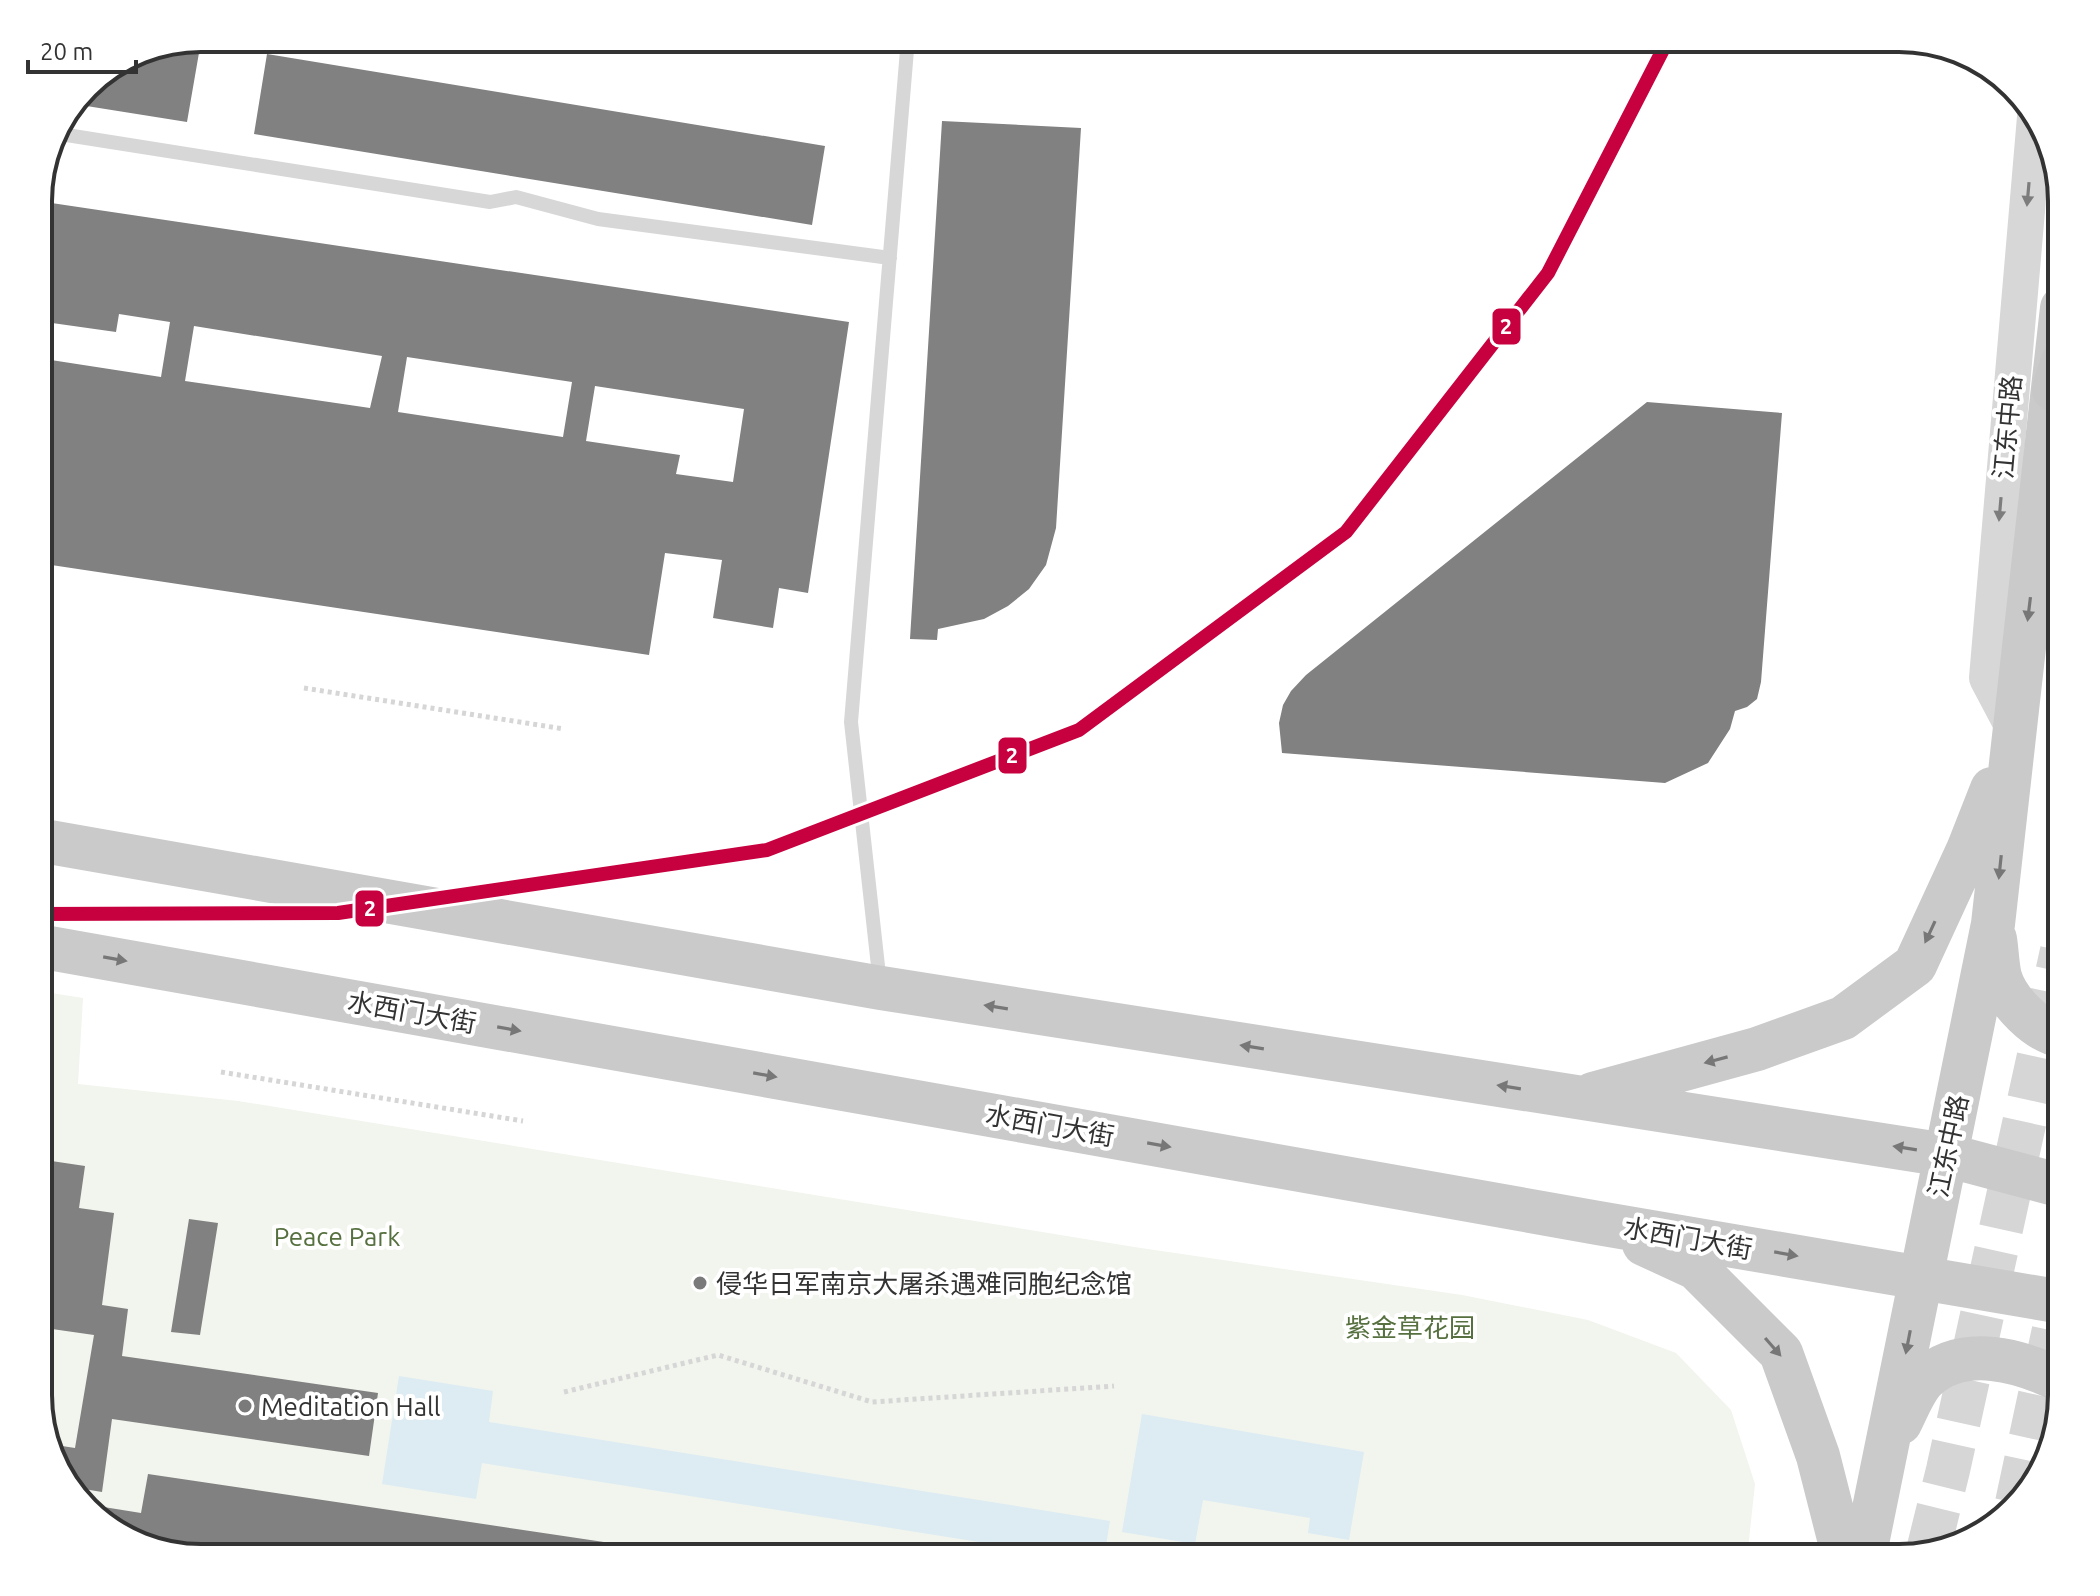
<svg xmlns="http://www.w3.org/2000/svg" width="2100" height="1596" viewBox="0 0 2100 1596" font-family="Ubuntu,'Noto Sans SC',sans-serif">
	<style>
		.green { fill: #f1f5ed }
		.water { fill: #ddebf3 }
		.building { fill: #818181; fill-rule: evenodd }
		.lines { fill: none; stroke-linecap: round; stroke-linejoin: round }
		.trunk-tunnel { stroke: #d6d6d6; stroke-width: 44; stroke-dasharray: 44 22; stroke-linecap: butt }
		.path { stroke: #d6d6d6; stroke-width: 5; stroke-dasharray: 4 4; stroke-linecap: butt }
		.service { stroke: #d7d7d7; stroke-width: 14 }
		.tertiary { stroke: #d7d7d7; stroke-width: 36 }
		.primary { stroke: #cacaca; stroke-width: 44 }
		.trunk { stroke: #c7c7c7; stroke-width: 44 }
		.metro-1-casing { stroke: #fff; stroke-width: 20 }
		.metro-1 { stroke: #c7003f; stroke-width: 14 }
		.oneway { fill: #7d7d7d }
		.oneway2 { fill: #777 }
		.poi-dot { fill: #7a7a7a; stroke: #fff; stroke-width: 3 }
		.labels { text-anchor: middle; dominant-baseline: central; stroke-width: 8; stroke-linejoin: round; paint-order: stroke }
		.street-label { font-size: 26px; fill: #333; stroke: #fff }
		.park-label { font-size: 26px; fill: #56703f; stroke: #fff }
		.poi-label { font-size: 26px; fill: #333; stroke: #fff; text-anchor: start }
		.rim { fill: none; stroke: #333; stroke-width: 4 }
		.line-badge { stroke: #fff; stroke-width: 3 }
		.badge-label { font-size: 22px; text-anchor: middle; font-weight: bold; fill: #fff }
	</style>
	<rect width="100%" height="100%" fill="#fff"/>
	<path class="green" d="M 38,991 L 83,998 L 78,1084 L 238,1101 L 1134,1247 L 1462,1295 L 1588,1320 L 1676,1353 L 1731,1410 L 1755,1484 L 1747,1558 L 201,1558 L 101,1524 L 55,1467 L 38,1405 Z"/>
	<path class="water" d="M 399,1376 L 493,1391 L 489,1422 L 1110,1521 L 1104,1558 L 1080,1558 L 482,1463 L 476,1499 L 382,1484 Z
		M 1142,1414 L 1364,1452 L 1349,1540 L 1308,1533 L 1310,1518 L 1203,1500 L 1195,1544 L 1122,1532 Z"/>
	<path class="building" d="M 177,43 L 200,47 L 187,122 L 74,104 L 93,79 L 139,50 Z
		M 267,54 L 825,146 L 812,225 L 254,134 Z
		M 942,121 L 1081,128 L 1056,528 L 1046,565 L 1029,589 L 1008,606 L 984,619 L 938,629 L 937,640 L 910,639 Z
		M 38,201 L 849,322 L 808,593 L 779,588 L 773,628 L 713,618 L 722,560 L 665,553 L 649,655 L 38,563 L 38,358 L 161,377 L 170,322 L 119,314 L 116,332 L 38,321 ZM 194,326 L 382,356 L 370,408 L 185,381 ZM 407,357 L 572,382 L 563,437 L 398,412 ZM 595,386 L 744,409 L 733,482 L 676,474 L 680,455 L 586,441 Z
		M 1647,402 L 1782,413 L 1761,682 L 1757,699 L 1747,707 L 1735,711 L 1730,729 L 1708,763 L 1665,783 L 1282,753 L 1279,723 L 1283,705 L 1291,691 L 1306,675 Z
		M 38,1159 L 85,1166 L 79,1208 L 114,1213 L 102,1305 L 128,1309 L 122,1356 L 378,1393 L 369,1456 L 112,1419 L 102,1492 L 72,1487 L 55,1467 L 49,1444 L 75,1448 L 94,1335 L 38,1327 Z
		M 189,1219 L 218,1223 L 200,1335 L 171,1332 Z
		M 148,1474 L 698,1556 L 698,1558 L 201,1558 L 101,1524 L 85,1504 L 141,1513 Z"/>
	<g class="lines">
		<path class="trunk-tunnel" d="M 2017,1503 L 2062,1292
			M 1928,1551 L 1948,1470 L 2062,951"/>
		<path class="path" d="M 304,688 L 564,729
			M 221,1072 L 523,1121
			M 564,1392 L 718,1355 L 872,1402 L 1114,1386"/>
		<path class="service" d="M 1156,38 L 1168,41
			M 54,133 L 490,202 L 516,197 L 598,219 L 890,258
			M 880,984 L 851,722 L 908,38"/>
		<path class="tertiary" d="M 2015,731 L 1987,678 L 2035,117"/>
		<path class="primary" d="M 38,840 L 881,988 L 1946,1155 L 2062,1186
			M 1995,939 C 1997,951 1997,965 2000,977 C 2007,1001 2037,1032 2062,1036
			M 38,946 L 1598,1223 L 2062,1302
			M 1593,1094 L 1757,1049 L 1843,1018 L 1915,965 L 1968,850 L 1992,789
			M 1644,1244 L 1696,1268 L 1781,1353 L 1818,1456 L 1844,1558
			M 1900,1423 C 1907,1410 1914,1390 1925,1379 C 1963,1343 2022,1361 2062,1381
			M 1864,1558 L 1993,924 L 2062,308"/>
		<path class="trunk" d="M 2054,390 L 2062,363"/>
		<defs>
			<path id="metro-1" d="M 38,914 L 338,913 L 767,850 L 1079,730 L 1346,532 L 1548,273 L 1669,38"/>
		</defs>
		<use href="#metro-1" class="metro-1-casing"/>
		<use href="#metro-1" class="metro-1"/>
	</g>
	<defs><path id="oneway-solid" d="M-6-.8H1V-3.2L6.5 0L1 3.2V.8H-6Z" transform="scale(2)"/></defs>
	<g class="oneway">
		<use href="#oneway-solid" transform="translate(2028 194) rotate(95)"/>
		<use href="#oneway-solid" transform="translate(2000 509) rotate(95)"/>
	</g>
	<g class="oneway2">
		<use href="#oneway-solid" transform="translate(2029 609) rotate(97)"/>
		<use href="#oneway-solid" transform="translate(2000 867) rotate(96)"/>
		<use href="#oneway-solid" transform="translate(1930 932) rotate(115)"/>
		<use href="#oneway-solid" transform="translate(115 959) rotate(10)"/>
		<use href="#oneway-solid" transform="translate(996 1007) rotate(-171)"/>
		<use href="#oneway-solid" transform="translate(509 1029) rotate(10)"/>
		<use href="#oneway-solid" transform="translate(1252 1047) rotate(-171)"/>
		<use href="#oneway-solid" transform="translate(1716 1060) rotate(165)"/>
		<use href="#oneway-solid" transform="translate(765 1075) rotate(10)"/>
		<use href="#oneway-solid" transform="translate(1509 1087) rotate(-171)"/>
		<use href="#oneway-solid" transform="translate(1159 1145) rotate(10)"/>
		<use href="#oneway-solid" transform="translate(1905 1148) rotate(-171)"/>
		<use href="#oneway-solid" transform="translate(1786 1254) rotate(10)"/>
		<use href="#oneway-solid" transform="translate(1908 1342) rotate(101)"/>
		<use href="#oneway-solid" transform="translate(1773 1347) rotate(49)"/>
	</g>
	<g class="poi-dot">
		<circle cx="700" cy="1283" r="8"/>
		<circle cx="245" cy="1406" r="8"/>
	</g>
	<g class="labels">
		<g class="street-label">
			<text transform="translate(2007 427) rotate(-85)">江东中路</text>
			<text transform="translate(412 1012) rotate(10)">水西门大街</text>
			<text transform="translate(1050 1125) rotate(10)">水西门大街</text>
			<text transform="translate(1948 1146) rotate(-78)">江东中路</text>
			<text transform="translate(1688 1238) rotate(10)">水西门大街</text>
		</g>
		<g class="park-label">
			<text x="337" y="1236">Peace Park</text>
			<text x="1410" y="1327">紫金草花园</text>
		</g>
		<g class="poi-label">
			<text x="716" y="1283">侵华日军南京大屠杀遇难同胞纪念馆</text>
			<text x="261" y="1406">Meditation Hall</text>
		</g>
	</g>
	<path d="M0 0H2100V1596H0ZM201 52H1899A149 149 0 0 1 2048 201V1395A149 149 0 0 1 1899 1544H201A149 149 0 0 1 52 1395V201A149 149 0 0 1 201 52Z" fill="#fff" fill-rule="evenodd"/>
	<path class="rim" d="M201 52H1899A149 149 0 0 1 2048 201V1395A149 149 0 0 1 1899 1544H201A149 149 0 0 1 52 1395V201A149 149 0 0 1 201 52Z"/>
	<g class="line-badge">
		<rect x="1491" y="307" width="31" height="39" rx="8" fill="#c7003f"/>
		<rect x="997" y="736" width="31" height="39" rx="8" fill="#c7003f"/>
		<rect x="354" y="889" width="31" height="39" rx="8" fill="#c7003f"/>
	</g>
	<g class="badge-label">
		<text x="1506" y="334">2</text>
		<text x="1012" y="763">2</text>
		<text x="370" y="916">2</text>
	</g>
	<path d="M28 60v12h108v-12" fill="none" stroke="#333333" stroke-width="4"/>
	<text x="40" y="60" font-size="24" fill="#333333" stroke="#ffffff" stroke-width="6" paint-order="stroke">20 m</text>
</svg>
